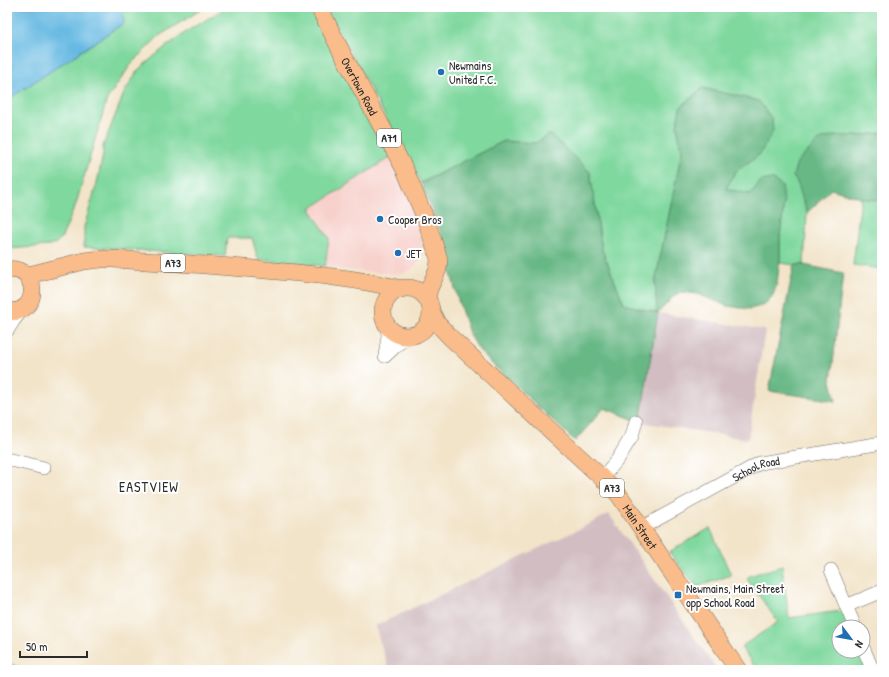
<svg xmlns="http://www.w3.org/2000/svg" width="889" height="677" viewBox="0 0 889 677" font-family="'Patrick Hand',sans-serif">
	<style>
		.built { fill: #f7d0cb }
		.industrial { fill: #d2bec2 }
		.green { fill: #7fd89e; stroke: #558264 }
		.forest { fill: #67b885; stroke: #497258 }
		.water { fill: #66b9e2; stroke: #487286 }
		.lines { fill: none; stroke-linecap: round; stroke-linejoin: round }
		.stream { stroke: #66b9e2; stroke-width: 2.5 }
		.minor-casing { stroke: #716c62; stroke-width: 14 }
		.major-casing { stroke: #716c62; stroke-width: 18 }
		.minor { stroke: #fff; stroke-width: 13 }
		.major { stroke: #f9bc8a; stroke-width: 17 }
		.poi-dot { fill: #1f6fb2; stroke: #fff; stroke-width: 1.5 }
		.labels { text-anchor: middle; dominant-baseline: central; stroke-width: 4; stroke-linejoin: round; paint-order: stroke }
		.shield { fill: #fff; stroke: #6b6b6b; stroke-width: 1 }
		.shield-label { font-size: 11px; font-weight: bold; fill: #2b2b2b }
		.poi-label { font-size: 12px; fill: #2b2b2b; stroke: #fff; text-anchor: start }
		.street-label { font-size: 12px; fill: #2b2b2b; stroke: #fff }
		.quarter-label { font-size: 14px; letter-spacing: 1px; fill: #2b2b2b; stroke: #fff }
	</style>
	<rect width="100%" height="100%" fill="#fff"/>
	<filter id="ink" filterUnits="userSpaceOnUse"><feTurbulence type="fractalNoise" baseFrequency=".025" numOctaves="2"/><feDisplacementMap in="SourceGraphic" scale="8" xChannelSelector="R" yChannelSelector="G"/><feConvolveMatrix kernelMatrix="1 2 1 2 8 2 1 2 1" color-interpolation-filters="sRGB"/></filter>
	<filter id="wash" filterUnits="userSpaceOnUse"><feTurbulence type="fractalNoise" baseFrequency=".012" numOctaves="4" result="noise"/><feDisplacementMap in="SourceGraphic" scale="16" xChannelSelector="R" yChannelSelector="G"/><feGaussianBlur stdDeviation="0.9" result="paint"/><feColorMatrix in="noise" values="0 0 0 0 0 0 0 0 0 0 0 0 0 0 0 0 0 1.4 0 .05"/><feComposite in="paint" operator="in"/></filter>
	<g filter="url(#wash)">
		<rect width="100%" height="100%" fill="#f2e4c9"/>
		<path class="built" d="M 392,156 L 422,231 L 424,243 L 424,252 L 421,260 L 415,266 L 407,272 L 401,274 L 354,271 L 325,266 L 329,238 L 310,209 Z"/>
		<path class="industrial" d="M 658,313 L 765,330 L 748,439 L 640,422 Z
			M 609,514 L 717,670 L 389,670 L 375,626 L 573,532 Z"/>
		<path class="green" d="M 7,7 L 205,7 L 159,36 L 132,63 L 107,99 L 76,204 L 62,237 L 56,243 L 49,246 L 7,249 Z
			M 227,7 L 308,7 L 392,156 L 310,209 L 329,238 L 325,266 L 258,259 L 252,238 L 227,238 L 225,256 L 84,247 L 84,227 L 97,183 L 103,155 L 103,146 L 125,91 L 138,70 L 164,48 L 189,30 Z
			M 326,7 L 882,7 L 882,133 L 856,136 L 834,136 L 793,176 L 798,184 L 807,213 L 804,265 L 794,265 L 780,263 L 780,237 L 784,202 L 761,181 L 750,194 L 726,189 L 735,172 L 760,154 L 759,101 L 702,88 L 680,108 L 677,126 L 682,151 L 655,283 L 658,313 L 624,304 L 602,250 L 590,172 L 536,143 L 504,141 L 421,183 Z
			M 861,198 L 882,201 L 882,269 L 853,265 Z
			M 710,528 L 731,575 L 697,587 L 669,552 Z
			M 782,566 L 789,618 L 841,611 L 848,620 L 852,627 L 839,627 L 839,651 L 862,651 L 871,670 L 757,670 L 741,647 L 778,622 L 747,579 L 749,576 Z"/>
		<path class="forest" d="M 702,88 L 759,101 L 772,119 L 773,131 L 760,154 L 735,172 L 726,189 L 750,194 L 761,181 L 772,179 L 782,186 L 784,202 L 780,237 L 780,258 L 777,284 L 773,295 L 765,305 L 750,309 L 727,306 L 698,294 L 682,292 L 675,295 L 658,313 L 640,422 L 604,408 L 575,441 L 489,361 L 479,350 L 469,333 L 458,300 L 440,231 L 421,183 L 504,141 L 536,143 L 550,134 L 590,172 L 602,250 L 624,304 L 657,313 L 655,283 L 682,151 L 677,126 L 680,108 Z
			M 882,133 L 882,201 L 861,198 L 831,189 L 807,213 L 798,184 L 793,176 L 797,162 L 819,140 L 834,136 L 856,136 Z
			M 794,265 L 804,265 L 843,273 L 831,381 L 836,401 L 769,391 Z"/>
		<path class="water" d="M 7,7 L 122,7 L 124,23 L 7,100 Z"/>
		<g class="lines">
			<path class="stream" d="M 7,663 L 24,670"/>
		</g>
	</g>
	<g filter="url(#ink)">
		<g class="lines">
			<defs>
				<g id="minor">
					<path d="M 7,331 L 14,320 L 23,309"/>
					<path d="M 385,356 L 399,343 L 413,335"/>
					<path d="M 385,356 L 388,336 L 387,324"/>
					<path d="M 7,459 L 44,468"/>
					<path d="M 602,478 L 618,459 L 632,436 L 636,421"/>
					<path id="s1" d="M 641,528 L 760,463 L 882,443"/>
					<path d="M 831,570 L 855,627"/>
					<path d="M 846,606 L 882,591"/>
					<path d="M 863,647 L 870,664 L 874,670"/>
				</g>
				<g id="major">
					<path id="s2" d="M 319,7 L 339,47 L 405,170 L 426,220 L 439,259 L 438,269 L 429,289 L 427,298"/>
					<path d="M 7,270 C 40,264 41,317 7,311"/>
					<path d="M 26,274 L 33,274 L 84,261 L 101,259 L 112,259 C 163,262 214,265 265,270 C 310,274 356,278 401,289"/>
					<circle cx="407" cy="312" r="24"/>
					<path id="s3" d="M 431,311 L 437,323 L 450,337 L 602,478 L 619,495 L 738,670"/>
				</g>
			</defs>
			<use href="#minor" class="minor-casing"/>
			<use href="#major" class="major-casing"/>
			<use href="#minor" class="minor"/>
			<use href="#major" class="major"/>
		</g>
	</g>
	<g class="poi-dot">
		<circle cx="441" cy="72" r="4"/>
		<circle cx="380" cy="219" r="4"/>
		<circle cx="398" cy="253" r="4"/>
		<rect x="674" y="591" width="8" height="8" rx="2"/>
	</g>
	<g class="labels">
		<g class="shield">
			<rect x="377" y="129" width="24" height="18" rx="3"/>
			<rect x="161" y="254" width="24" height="18" rx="3"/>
			<rect x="600" y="479" width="24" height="18" rx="3"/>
		</g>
		<g class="shield-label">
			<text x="389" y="138">A71</text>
			<text x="173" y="263">A73</text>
			<text x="612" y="488">A73</text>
		</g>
		<g class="poi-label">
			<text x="449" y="65">Newmains<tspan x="449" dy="14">United F.C.</tspan></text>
			<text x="388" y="219">Cooper Bros</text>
			<text x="406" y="253">JET</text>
			<text x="686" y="588">Newmains, Main Street<tspan x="686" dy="14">opp School Road</tspan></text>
		</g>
		<g class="street-label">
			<text stroke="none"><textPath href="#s2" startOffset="89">Overtown Road</textPath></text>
			<text stroke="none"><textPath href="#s1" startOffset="130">School Road</textPath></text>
			<text stroke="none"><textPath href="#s3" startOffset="302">Main Street</textPath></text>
		</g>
		<g class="quarter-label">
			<text x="149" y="486">EASTVIEW</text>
		</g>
	</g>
	<rect width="889" height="677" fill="none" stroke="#fff" stroke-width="24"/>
	<g transform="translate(851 639) rotate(122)"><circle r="19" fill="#ffffff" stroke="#aaaaaa"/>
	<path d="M0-3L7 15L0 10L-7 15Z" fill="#1f6fb2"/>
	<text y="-6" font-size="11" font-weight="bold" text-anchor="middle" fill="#2b2b2b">N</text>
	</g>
	<path d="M20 651v6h67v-6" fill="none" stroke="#2b2b2b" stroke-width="2"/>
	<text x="26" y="651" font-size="12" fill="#2b2b2b" stroke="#ffffff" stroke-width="3" paint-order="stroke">50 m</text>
</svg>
